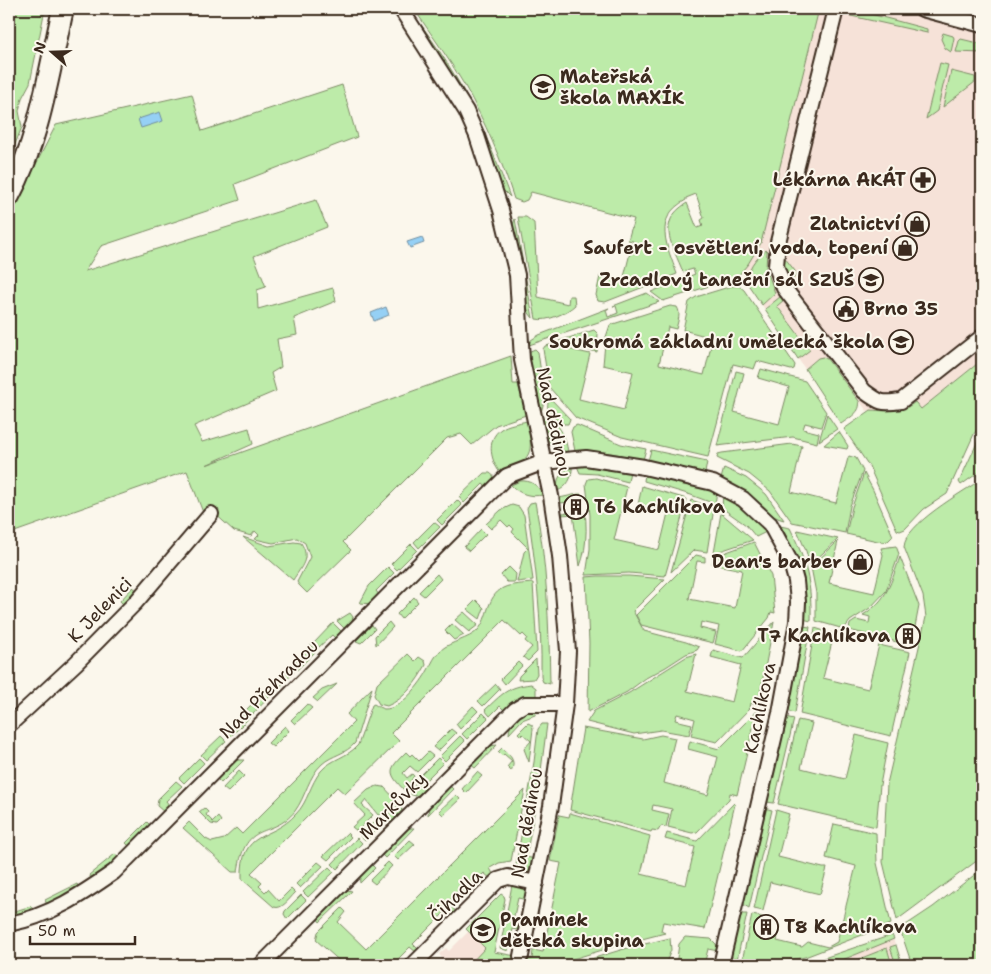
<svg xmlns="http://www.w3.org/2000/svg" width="991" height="974" viewBox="0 0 991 974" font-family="'Shantell Sans',sans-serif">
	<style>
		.built { fill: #f6e2d8 }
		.green { fill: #bdeba9; stroke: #7c8a64 }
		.water { fill: #95d0f5; stroke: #718e9f }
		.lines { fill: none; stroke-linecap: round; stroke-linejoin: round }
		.minor-casing { stroke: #3b2a1e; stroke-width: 18 }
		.secondary-casing { stroke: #3b2a1e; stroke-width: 24 }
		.minor { stroke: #fbf7ec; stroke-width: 14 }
		.secondary { stroke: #fbf7ec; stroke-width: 20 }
		.labels { text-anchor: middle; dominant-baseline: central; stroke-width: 4; stroke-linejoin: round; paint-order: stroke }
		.poi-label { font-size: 18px; font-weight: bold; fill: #3b2a1e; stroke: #fbf7ec; text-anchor: end }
		.street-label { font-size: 18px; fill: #3b2a1e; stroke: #fbf7ec }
	</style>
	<rect width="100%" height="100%" fill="#fbf7ec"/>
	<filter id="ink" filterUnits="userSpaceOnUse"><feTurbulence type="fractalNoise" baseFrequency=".02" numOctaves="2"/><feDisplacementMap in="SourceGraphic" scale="10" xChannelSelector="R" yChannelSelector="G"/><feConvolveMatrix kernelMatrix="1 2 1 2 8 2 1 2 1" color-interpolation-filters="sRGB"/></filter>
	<g filter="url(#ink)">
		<path class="built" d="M 819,9 L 893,9 L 982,33 L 982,360 L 921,409 L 915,402 L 897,411 L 885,412 L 871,410 L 867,411 L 827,359 L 818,358 L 805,369 L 747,283 L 744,269 L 761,243 Z
			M 501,894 L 504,896 L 505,899 L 491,965 L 434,965 L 442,958 L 439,954 L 446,948 L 449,951 L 469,931 L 466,929 Z
			M 892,935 L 902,965 L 803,965 Z"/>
		<path class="green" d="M 9,9 L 45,9 L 30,83 L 22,98 L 19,111 L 22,127 L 9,159 Z
			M 414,9 L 819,9 L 761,243 L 748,264 L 737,277 L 663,301 L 651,292 L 695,274 L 693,269 L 683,272 C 673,246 655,222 687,203 L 697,228 L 703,226 L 701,220 L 704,218 L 696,194 L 686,198 L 686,200 C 652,218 667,246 677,274 L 605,302 L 598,301 L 596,295 L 600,276 L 623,281 L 633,241 L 628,240 L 634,219 L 531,192 L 527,200 L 522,202 L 514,199 C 502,161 485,122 465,86 C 450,60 431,34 414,9 Z
			M 843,9 L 852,9 L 927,29 L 927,33 L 842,14 Z
			M 411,11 C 432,39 453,70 469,101 C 485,132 498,165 510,197 L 504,191 L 500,184 L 478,123 L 468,102 Z
			M 943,33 L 953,36 L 954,38 L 951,52 L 945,48 L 941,39 Z
			M 961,39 L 982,44 L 982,53 L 956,52 L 959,41 Z
			M 940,63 L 948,65 L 937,111 L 926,119 Z
			M 951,71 L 975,77 L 975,82 L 943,107 Z
			M 342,85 L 357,137 L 235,184 L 240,200 L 101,246 L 85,271 L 316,200 L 327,227 L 254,256 L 266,287 L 257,290 L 258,309 L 333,288 L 336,301 L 294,318 L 297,335 L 277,339 L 281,367 L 271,373 L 276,391 L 194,426 L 202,442 L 249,428 L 253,444 L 206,465 L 511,356 L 513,384 L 518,384 L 526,415 L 496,425 L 472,445 L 461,434 L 447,438 L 343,542 L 351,550 L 307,593 L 299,585 L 297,582 L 310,557 L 305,543 L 297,538 L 273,543 L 255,539 L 259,535 L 255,531 L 251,536 L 234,531 L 213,512 L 204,515 L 187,471 L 9,534 L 9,217 L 56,125 L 192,94 L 202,131 Z
			M 518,217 L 526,217 L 534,223 L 538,297 L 568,304 L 569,296 L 574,296 L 575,305 C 567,313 547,322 536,319 Z
			M 515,219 L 533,318 L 529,313 L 526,305 L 523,273 L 512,227 Z
			M 766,250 L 767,251 L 766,268 L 775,293 L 762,305 L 747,283 C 747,269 755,258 766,250 Z
			M 781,253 L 795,271 L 796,276 L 787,284 L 782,272 Z
			M 732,286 L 739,286 L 744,290 L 795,365 L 794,369 L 791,370 L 757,361 L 754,369 L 733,364 L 708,457 L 622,437 L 576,418 L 549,387 L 543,349 L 545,346 L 550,345 L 590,354 L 579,399 L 624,410 L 633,372 L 603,365 L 605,343 L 633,346 L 634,341 L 615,339 L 615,342 L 605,340 L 610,325 L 670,306 L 677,307 C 681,313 678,321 676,329 L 668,327 L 659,364 L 704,375 L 713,338 L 683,330 L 689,302 L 696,297 Z
			M 647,293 L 659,302 L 529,345 L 531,340 L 539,335 L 609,308 L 606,310 L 608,317 L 618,313 L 616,306 L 613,306 Z
			M 783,296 L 785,299 L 777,306 L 810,350 L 798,359 L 765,309 L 780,297 Z
			M 594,330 L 598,334 L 597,352 L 559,343 L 559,341 Z
			M 535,349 L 538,352 L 543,387 L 547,392 L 541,412 L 530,368 L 528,352 Z
			M 823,357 L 827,359 L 859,401 C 862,412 849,418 841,424 L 805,369 L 818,358 Z
			M 982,360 L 982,422 L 974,434 L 947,494 L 924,509 L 905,529 L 900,531 L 897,530 L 869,466 L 844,429 L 871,410 C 888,411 901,413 915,402 L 921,409 Z
			M 761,369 L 805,381 L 826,412 L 821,427 L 805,423 L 803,429 L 819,433 L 817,443 L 793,437 L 717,446 L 736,371 L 744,373 L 734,412 L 779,424 L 789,387 L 758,378 Z
			M 550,398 L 570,419 L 568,424 L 562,424 C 553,417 543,410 550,398 Z
			M 827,414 L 837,429 L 819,441 Z
			M 541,418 C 559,418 566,438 568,452 C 548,450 545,435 541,418 Z
			M 527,421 C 534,455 532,457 502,475 C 491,463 485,440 501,429 C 508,424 519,423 527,421 Z
			M 577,425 L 621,444 L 646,449 L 643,460 C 621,455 598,449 575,451 L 571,432 L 573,427 Z
			M 839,432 L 848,446 L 847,449 L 824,445 Z
			M 982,432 L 982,470 L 961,485 L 959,482 Z
			M 792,444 L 802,446 L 791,492 L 836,503 L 848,458 L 849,456 L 856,458 L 863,471 L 850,506 L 845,533 L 792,522 L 770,491 L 749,474 L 717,458 L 718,454 L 722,453 Z
			M 651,450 L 707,462 L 705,473 L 648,461 Z
			M 585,464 L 630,471 L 628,482 L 597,474 L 580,473 L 577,466 Z
			M 572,466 C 573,477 567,488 557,491 C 556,478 561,472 572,466 Z
			M 724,468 L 746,478 L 766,494 L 784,520 C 770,517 765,508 755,500 C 744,491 733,485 721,479 Z
			M 484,473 L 490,473 L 497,479 L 488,488 L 483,484 L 464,503 L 459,497 Z
			M 864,473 L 873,490 L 893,536 L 888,541 L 882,542 L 846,534 L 852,507 Z
			M 645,474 L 717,491 L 715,504 L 691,495 L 644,481 Z
			M 596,478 L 627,487 L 614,540 L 659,550 L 668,513 L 638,505 L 642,486 L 687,499 L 665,576 L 629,573 L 586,575 L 590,549 L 590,515 L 586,484 L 588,479 Z
			M 982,479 L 982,857 L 897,920 L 883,862 L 887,784 L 926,617 L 923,596 L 904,547 C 905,524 963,492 982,479 Z
			M 520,481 C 531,480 538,485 543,495 C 531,497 520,495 511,485 Z
			M 578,494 L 581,494 C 588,514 588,547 580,566 L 573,514 L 562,515 L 562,513 L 581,511 L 580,501 L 560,503 L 559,498 Z
			M 723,494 L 738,502 L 768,531 L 756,537 L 746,525 L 722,508 Z
			M 457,500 L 462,505 L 442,525 L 437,520 Z
			M 691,500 L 714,508 L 707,552 L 694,550 L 671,572 Z
			M 535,502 C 547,562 549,623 550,684 L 543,682 L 541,677 C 542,620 536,564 527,508 L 530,503 Z
			M 512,505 L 519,507 L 524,515 L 533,580 L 517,582 L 524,552 L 528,548 L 512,532 L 514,529 L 510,525 L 508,527 L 501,520 L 491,529 L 486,524 L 501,510 Z
			M 721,513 L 753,540 L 714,553 Z
			M 434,522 L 440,527 L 419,548 L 414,542 Z
			M 780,526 L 790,528 C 806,560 812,585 811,621 L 803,619 C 806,587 799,553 780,526 Z
			M 481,529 L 486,534 L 469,551 L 464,547 Z
			M 797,530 L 838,539 L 810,565 L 806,551 Z
			M 243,537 L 269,546 L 294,542 L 301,543 C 311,558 301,567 293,580 Z
			M 838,541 L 829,583 L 874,593 L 883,555 L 881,548 L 896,546 L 899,554 L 886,591 L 870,608 L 850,621 L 844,629 L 816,621 L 816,593 L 811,567 Z
			M 754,542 L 771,576 L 775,613 L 771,612 L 769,618 L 742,651 L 715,644 L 719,626 L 701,622 L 700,628 L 716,632 L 713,643 L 641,625 L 636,615 L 696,555 L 705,557 L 705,562 L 697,561 L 689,599 L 735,608 L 742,570 L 712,564 L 713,557 Z
			M 411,544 L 417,550 L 397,570 L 391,564 Z
			M 900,557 L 919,606 L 914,632 L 904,630 L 901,643 L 849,630 L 850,624 L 856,620 L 869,623 L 870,617 L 863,615 C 888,600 891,582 900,557 Z
			M 388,567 L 394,573 L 376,591 L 380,596 L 372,604 L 360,603 L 369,586 Z
			M 509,567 L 516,574 L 515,582 L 507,582 L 501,575 Z
			M 437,574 L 441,579 L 424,596 L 419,592 Z
			M 598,576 L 629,576 L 665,579 L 633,611 L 644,631 L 686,642 L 699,647 L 697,650 L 686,654 L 666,667 L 646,678 L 627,692 L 588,712 L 589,643 L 586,577 Z
			M 533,583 L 537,652 L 528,661 L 523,657 L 532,647 L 525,641 L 527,638 L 523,634 L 521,636 L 504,620 L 391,733 L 399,741 L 345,794 L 337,787 L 251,873 L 262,883 L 259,886 L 265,892 L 268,889 L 279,901 L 291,889 L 295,893 C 289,899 282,910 274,907 L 242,879 C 240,828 271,842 296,814 C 308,802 310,784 321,771 C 331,759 348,757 358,745 L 372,705 L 374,704 C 377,706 380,708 384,709 C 401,710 421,683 428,670 C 432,663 435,655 441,650 C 451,641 468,640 478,630 C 489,618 486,597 503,588 C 511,584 523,584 533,583 Z
			M 133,587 L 138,591 L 125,606 L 120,601 Z
			M 414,597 L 418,602 L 401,619 L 397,614 Z
			M 476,600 L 484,608 L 480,619 L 467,609 Z
			M 464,612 L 478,625 L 469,632 L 455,620 Z
			M 350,613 L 353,617 L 351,624 L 346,630 L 337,621 Z
			M 389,622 L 393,627 L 376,645 L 375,636 Z
			M 774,622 L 758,704 L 751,703 L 750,708 L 717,742 L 691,736 L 695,719 L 677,714 L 675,720 L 692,724 L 689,735 L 661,730 L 634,734 L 587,722 L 594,711 L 629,693 L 686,657 L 696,654 L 687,691 L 732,702 L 741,665 L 711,657 L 713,650 L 743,658 Z
			M 333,623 L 343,633 L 336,639 L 332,635 L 319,647 L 314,643 Z
			M 452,624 L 464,635 L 454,640 L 445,631 Z
			M 372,625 L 375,629 L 361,643 L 356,641 Z
			M 803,626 L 810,627 L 795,713 L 787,711 Z
			M 815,628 L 834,634 L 823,678 L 868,689 L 879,645 L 910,652 L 891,736 L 800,714 Z
			M 311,645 L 317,650 L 297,670 L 292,665 Z
			M 408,654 L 415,661 L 419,657 L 425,661 L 426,665 C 417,681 405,699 387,706 L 379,704 L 374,695 L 377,684 Z
			M 536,659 L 537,674 L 534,679 L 518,680 L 519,676 Z
			M 518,662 L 522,666 L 505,684 L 501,679 Z
			M 289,667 L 294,672 L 274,693 L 269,688 Z
			M 337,684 L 318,702 L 313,698 L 322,690 Z
			M 496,684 L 500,689 L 483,706 L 478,701 Z
			M 531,684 L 536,688 L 536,697 L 528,697 L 505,711 L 500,706 L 490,716 L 485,710 C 502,694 507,687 531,684 Z
			M 372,688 L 355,743 C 346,754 332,755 322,764 C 308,777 306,796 295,811 C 272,840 245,818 238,872 L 232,872 L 183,828 L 189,822 L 206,839 L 212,842 L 224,839 L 236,828 L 242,834 L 354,722 L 347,714 C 356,705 363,696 372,688 Z
			M 266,690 L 271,695 L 252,715 L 246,710 Z
			M 307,704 L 312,708 L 295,724 L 291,720 Z
			M 473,706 L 478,711 L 460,729 L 456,724 Z
			M 530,711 L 536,711 L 535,715 L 522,720 L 509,734 C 509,722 519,714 530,711 Z
			M 757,711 L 737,795 L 730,793 L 729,799 L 697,832 L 692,833 L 668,827 L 672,809 L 653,805 L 652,810 L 669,814 L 666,827 L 661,826 L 658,831 L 652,830 L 651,832 L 570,810 L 583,728 L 643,739 L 661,735 L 675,738 L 664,783 L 708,795 L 718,757 L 688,749 L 690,741 L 719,749 Z
			M 244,713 L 249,718 L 229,738 L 224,733 Z
			M 483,713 L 488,718 L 467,739 L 462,734 Z
			M 785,717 L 794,719 L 774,803 L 766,802 Z
			M 798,720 L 812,723 L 801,768 L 845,779 L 856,735 L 888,743 L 880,785 L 876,827 L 778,804 Z
			M 528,723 L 532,725 L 533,729 L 529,762 L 524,749 L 531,741 L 523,734 L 521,736 L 518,733 Z
			M 542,724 L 547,724 L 539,786 L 526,857 L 536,859 C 532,872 527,874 515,871 L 534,762 L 538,729 Z
			M 285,726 L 289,731 L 273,747 L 268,743 Z
			M 451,729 L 456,733 L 438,751 L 433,747 Z
			M 221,736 L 226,741 L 206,760 L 201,755 Z
			M 460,736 L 465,741 L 445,761 L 440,756 Z
			M 497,745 L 475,768 L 471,765 L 489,746 Z
			M 502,748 C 509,755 517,760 511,771 L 507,767 L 512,761 L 504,754 L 502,756 L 498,752 Z
			M 406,752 L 410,756 L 412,754 L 419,761 L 428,752 L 433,756 L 417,772 L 410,766 L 403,773 L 407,778 L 412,774 L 414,776 L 405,791 C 387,772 388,770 406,752 Z
			M 199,758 L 204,763 L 184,783 L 179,778 Z
			M 438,758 L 443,763 L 422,784 L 427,789 L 416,796 L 409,794 L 413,789 L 417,779 Z
			M 237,760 L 244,760 L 221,783 L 217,779 Z
			M 239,771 L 244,776 L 228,792 L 223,788 Z
			M 477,772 L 482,776 L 466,793 L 462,789 Z
			M 176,781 L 182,786 L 166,801 L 170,806 L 164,812 L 157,806 L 158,799 Z
			M 377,786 L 384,787 L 396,800 L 380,815 L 378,815 L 366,800 L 362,805 L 373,815 L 357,831 L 352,827 L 365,815 L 354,803 L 368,790 Z
			M 450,786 L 453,789 L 428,815 L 429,806 Z
			M 525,790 L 511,861 L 499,863 L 490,868 L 494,876 L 491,879 L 484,873 L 451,906 L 457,913 L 455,916 L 448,909 L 413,944 L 420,951 L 417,953 L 410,947 L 395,962 L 397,965 L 344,965 L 316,940 L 318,932 L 342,908 L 346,912 L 338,922 L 366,949 Z
			M 456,795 L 460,799 L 443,815 L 439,811 Z
			M 400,803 L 402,810 L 392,823 L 387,819 L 365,841 L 360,836 L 375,821 L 384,819 Z
			M 734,803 L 735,804 L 705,929 L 663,922 L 661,931 L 665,933 L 619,945 L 553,965 L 523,965 L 523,961 L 526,958 L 532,959 L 533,950 L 543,952 L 561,863 L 550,861 L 559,815 L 569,817 L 570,813 L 650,836 L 641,874 L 686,885 L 695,847 L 665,839 L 667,833 L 697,841 Z
			M 204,808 L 208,812 L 206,815 L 213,822 L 218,817 L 221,821 L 217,825 L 211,824 L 199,812 Z
			M 764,808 L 772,810 L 749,908 L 744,905 L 743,900 Z
			M 776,810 L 789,814 L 778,857 L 823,868 L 827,868 L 820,894 L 770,882 L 763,911 L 754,909 Z
			M 147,822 L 151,826 L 130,847 L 126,843 Z
			M 834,824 L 876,833 L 877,863 L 891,924 L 805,957 L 781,962 L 742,961 L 752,915 L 762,917 L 759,931 L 770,934 L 772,924 L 780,926 L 777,941 L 802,947 L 808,942 L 828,947 L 837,942 L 856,866 L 826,858 Z
			M 411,828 L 414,828 L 385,858 L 381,854 L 406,829 Z
			M 347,833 L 351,837 L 328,860 L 323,856 Z
			M 357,838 L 362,843 L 337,869 L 332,864 Z
			M 410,840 L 415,844 L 398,860 L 394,856 Z
			M 115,854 L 119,857 L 92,879 L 89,875 Z
			M 318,862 L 323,866 L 300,888 L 296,884 Z
			M 388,862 L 392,866 L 375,884 L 370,880 Z
			M 371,864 L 375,868 L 360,883 C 358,875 366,869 371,864 Z
			M 329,867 L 334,872 L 308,897 L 303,892 Z
			M 982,869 L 982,965 L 912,965 L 900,929 L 933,907 Z
			M 77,884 L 79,888 L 47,905 L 45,900 Z
			M 512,885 L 524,888 L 528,894 L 527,900 L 518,898 L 512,925 L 522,928 L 522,931 L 512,929 L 508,951 L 500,948 Z
			M 347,890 L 352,891 L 320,922 L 317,918 L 343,892 Z
			M 501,894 L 504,896 L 505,899 L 494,952 L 516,956 L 514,965 L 469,965 L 485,948 L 466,929 Z
			M 301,895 L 306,900 L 287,919 L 284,914 L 285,911 Z
			M 31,906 L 33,910 L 9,917 L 9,913 Z
			M 742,914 L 747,914 L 737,960 L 730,955 L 739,918 Z
			M 892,935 L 894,939 L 830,965 L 803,965 Z
			M 685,937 L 711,939 L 716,944 L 718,951 L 708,949 L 704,965 L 676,965 L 679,944 Z
			M 670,938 L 671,950 L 665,965 L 571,965 L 624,949 Z
			M 896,945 L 902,965 L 896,965 L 890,947 Z
			M 887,948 L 892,965 L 855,965 L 854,961 Z"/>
		<path class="water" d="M 160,112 L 163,121 L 141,128 L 138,119 Z
			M 422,237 L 424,243 L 410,248 L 407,242 Z
			M 386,307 L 389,315 L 374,321 L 371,313 Z"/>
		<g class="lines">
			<defs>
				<path id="minor" d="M 401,9 L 466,111 L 477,136 L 501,210 L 517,275 L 522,360 L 551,496 L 560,556 L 568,651 L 565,704 L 551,806 L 521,956
					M 836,9 L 778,242 L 776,266 L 784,288 L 864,391 C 880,403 882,404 901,401 L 982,337
					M 922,9 L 982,25
					M 9,725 L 76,663 L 136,602 L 211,514
					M 9,924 C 50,916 81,895 114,872 L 507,476 L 544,462 L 586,458 L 644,467 L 713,483 L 743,499 L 770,524 L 791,563 L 796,581 L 798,602 L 797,622 L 780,713 L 721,965
					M 261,965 L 515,710 L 525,704 L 565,704
					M 413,965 L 498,880 L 508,877 L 536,883"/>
				<path id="secondary" d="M 9,196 C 40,139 49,71 63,9"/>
			</defs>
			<use href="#minor" class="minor-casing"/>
			<use href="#secondary" class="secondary-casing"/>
			<use href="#minor" class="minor"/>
			<use href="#secondary" class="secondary"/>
		</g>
	</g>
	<defs>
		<symbol id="school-ring" viewBox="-11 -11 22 22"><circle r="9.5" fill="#fbf7ec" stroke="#3b2a1e" stroke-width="1.5"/><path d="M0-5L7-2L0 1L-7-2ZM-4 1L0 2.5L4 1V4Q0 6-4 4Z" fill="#3b2a1e"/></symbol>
		<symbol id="pharmacy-ring" viewBox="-11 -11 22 22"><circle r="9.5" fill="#fbf7ec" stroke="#3b2a1e" stroke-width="1.5"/><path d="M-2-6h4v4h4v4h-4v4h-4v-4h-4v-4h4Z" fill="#3b2a1e"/></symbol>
		<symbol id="shop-ring" viewBox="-11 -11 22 22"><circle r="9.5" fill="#fbf7ec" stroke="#3b2a1e" stroke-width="1.5"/><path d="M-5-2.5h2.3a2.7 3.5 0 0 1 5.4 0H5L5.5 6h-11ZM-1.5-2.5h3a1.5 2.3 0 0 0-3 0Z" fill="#3b2a1e"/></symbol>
		<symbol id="civic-ring" viewBox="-11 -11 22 22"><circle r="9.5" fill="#fbf7ec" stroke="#3b2a1e" stroke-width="1.5"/><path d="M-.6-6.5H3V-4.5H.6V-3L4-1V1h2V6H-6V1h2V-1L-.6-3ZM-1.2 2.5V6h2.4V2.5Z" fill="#3b2a1e"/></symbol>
		<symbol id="building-ring" viewBox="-11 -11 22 22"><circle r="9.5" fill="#fbf7ec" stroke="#3b2a1e" stroke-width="1.5"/><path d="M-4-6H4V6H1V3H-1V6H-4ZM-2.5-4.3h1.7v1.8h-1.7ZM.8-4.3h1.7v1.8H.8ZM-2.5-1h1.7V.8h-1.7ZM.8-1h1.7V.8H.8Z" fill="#3b2a1e"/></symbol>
	</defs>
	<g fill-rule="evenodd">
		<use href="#school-ring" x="529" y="73" width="28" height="28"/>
		<use href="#pharmacy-ring" x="909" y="166" width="28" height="28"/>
		<use href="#shop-ring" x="903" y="210" width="28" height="28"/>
		<use href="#shop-ring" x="891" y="234" width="28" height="28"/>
		<use href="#school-ring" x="857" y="266" width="28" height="28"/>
		<use href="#civic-ring" x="832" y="295" width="28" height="28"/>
		<use href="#school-ring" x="887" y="328" width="28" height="28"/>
		<use href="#building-ring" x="562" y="493" width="28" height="28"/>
		<use href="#shop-ring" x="846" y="548" width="28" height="28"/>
		<use href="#building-ring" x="894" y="622" width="28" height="28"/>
		<use href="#building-ring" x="752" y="913" width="28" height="28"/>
		<use href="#school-ring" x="469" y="916" width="28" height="28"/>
	</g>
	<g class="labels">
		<g class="poi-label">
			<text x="560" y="77" text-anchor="start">Mateřská<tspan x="560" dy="21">škola MAXÍK</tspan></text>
			<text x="906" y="180">Lékárna AKÁT</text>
			<text x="900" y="224">Zlatnictví</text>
			<text x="888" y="248">Saufert - osvětlení, voda, topení</text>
			<text x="854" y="280">Zrcadlový taneční sál SZUŠ</text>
			<text x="864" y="309" text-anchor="start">Brno 35</text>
			<text x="884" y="342">Soukromá základní umělecká škola</text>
			<text x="594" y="507" text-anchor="start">T6 Kachlíkova</text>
			<text x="842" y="562">Dean's barber</text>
			<text x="890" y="636">T7 Kachlíkova</text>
			<text x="500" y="920" text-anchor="start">Pramínek<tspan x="500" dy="21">dětská skupina</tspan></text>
			<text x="784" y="927" text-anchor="start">T8 Kachlíkova</text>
		</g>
		<g class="street-label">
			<text transform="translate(554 422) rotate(78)">Nad dědinou</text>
			<text transform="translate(100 610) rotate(-46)">K Jelenici</text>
			<text transform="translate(269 689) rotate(-45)">Nad Přehradou</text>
			<text transform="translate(760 708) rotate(-78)">Kachlíkova</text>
			<text transform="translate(393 806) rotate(-45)">Markůvky</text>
			<text transform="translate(527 823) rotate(-80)">Nad dědinou</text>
			<text transform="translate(456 896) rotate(-45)">Čihadla</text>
		</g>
	</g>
	<rect width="991" height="974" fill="none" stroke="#fbf7ec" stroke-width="30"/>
	<rect x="15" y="15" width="961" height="944" fill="none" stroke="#3b2a1e" stroke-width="2" filter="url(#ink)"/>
	<g transform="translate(52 52) rotate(290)" stroke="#fbf7ec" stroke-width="4" paint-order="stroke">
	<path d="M0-4L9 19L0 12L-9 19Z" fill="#3b2a1e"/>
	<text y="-8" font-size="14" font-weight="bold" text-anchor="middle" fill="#3b2a1e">N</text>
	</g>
	<path d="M30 936v8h105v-8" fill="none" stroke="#3b2a1e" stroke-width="2.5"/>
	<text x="38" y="936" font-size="15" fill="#3b2a1e" stroke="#fbf7ec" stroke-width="4" paint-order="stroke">50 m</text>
</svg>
